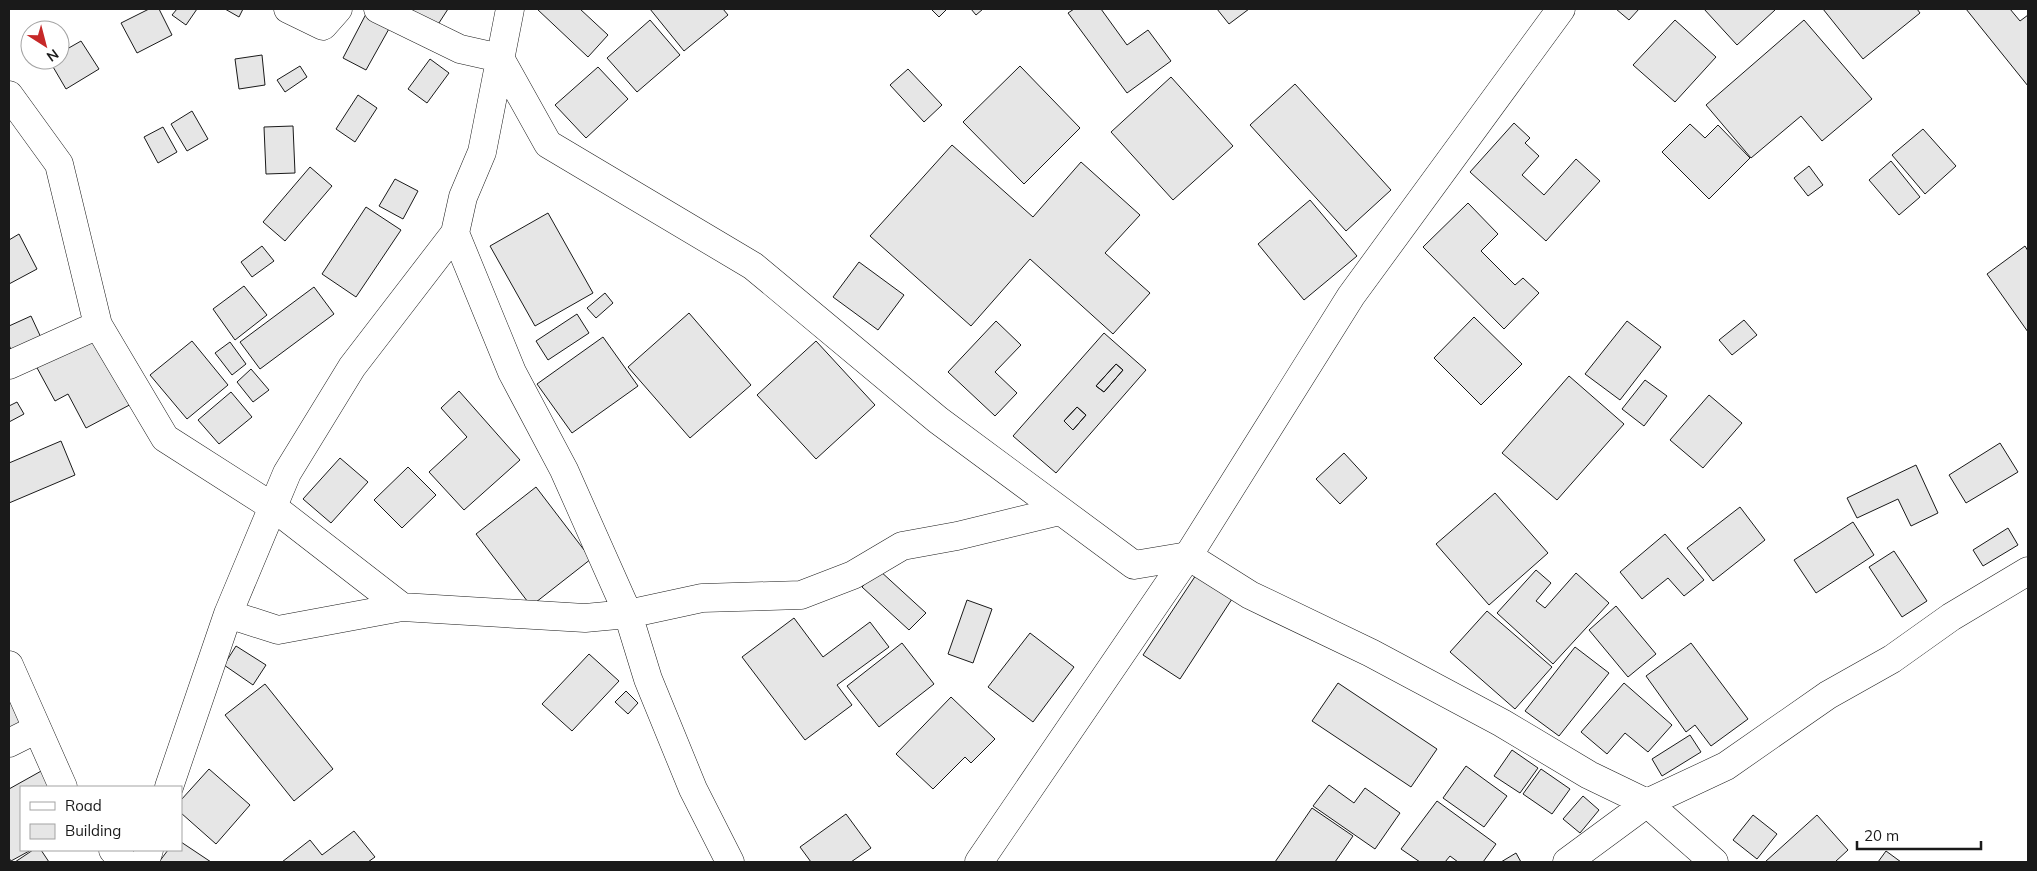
<svg xmlns="http://www.w3.org/2000/svg" width="2037" height="871" viewBox="0 0 2037 871" font-family="Mulish,sans-serif">
	<style>
		.building { fill: #e6e6e6; stroke: #1a1a1a; fill-rule: evenodd }
		.lines { fill: none; stroke-linecap: round; stroke-linejoin: round }
		.minor-casing { stroke: #1a1a1a; stroke-width: 29 }
		.tertiary-casing { stroke: #1a1a1a; stroke-width: 29 }
		.minor { stroke: #fff; stroke-width: 28 }
		.tertiary { stroke: #fff; stroke-width: 28 }
	</style>
	<rect width="100%" height="100%" fill="#fff"/>
	<path class="building" d="M 149,9 L 159,9 L 172,35 L 137,53 L 121,23 Z
		M 177,9 L 197,9 L 186,25 L 172,15 Z
		M 225,9 L 243,9 L 239,17 Z
		M 410,9 L 448,9 L 437,26 Z
		M 537,9 L 580,9 L 608,35 L 588,57 Z
		M 650,9 L 723,9 L 728,15 L 684,51 Z
		M 931,9 L 947,9 L 939,17 Z
		M 971,9 L 983,9 L 976,15 Z
		M 1074,9 L 1101,9 L 1127,45 L 1148,30 L 1171,61 L 1127,93 L 1068,13 Z
		M 1217,9 L 1249,9 L 1229,24 Z
		M 1616,9 L 1639,9 L 1629,20 Z
		M 1704,9 L 1773,9 L 1775,10 L 1737,45 Z
		M 1823,9 L 1917,9 L 1920,13 L 1863,59 Z
		M 1966,9 L 2010,9 L 2020,21 L 2028,15 L 2028,86 Z
		M 366,14 L 390,27 L 366,70 L 343,58 Z
		M 650,20 L 680,55 L 637,92 L 607,58 Z
		M 1675,20 L 1716,57 L 1675,102 L 1633,65 Z
		M 1804,20 L 1872,99 L 1822,141 L 1801,116 L 1751,158 L 1706,105 Z
		M 81,41 L 99,69 L 66,89 L 49,60 L 60,60 L 60,53 Z
		M 262,55 L 265,85 L 239,89 L 235,59 Z
		M 430,59 L 449,73 L 427,103 L 408,89 Z
		M 300,66 L 307,77 L 285,92 L 277,80 Z
		M 1020,66 L 1080,128 L 1024,184 L 963,122 Z
		M 598,67 L 628,99 L 586,138 L 555,105 Z
		M 908,69 L 942,105 L 924,122 L 890,85 Z
		M 1171,77 L 1233,146 L 1173,200 L 1111,132 Z
		M 1295,84 L 1391,190 L 1346,231 L 1250,125 Z
		M 358,95 L 377,108 L 355,142 L 336,129 Z
		M 192,111 L 208,139 L 187,151 L 171,124 Z
		M 1514,123 L 1530,138 L 1525,143 L 1539,156 L 1522,175 L 1544,195 L 1576,159 L 1600,181 L 1546,241 L 1470,172 Z
		M 1690,124 L 1705,138 L 1718,125 L 1750,158 L 1709,199 L 1662,152 Z
		M 293,126 L 295,173 L 266,174 L 264,127 Z
		M 163,127 L 177,152 L 158,163 L 144,137 Z
		M 1923,129 L 1956,166 L 1925,194 L 1892,155 Z
		M 952,145 L 1033,217 L 1081,162 L 1140,215 L 1105,253 L 1150,293 L 1113,334 L 1030,259 L 971,326 L 870,236 Z
		M 1891,161 L 1920,197 L 1899,215 L 1869,180 Z
		M 1809,166 L 1823,185 L 1808,196 L 1794,178 Z
		M 310,167 L 332,186 L 285,241 L 263,222 Z
		M 395,179 L 418,191 L 403,219 L 379,206 Z
		M 1310,200 L 1357,256 L 1304,300 L 1258,244 Z
		M 1468,203 L 1498,234 L 1481,251 L 1515,285 L 1523,278 L 1539,293 L 1504,329 L 1423,247 Z
		M 366,207 L 401,230 L 356,297 L 322,274 Z
		M 548,213 L 593,293 L 535,326 L 490,246 Z
		M 19,234 L 37,269 L 9,284 L 9,240 Z
		M 262,246 L 274,261 L 252,277 L 241,262 Z
		M 2025,246 L 2028,251 L 2028,332 L 1987,274 Z
		M 859,262 L 904,295 L 878,330 L 833,297 Z
		M 244,286 L 267,315 L 235,340 L 213,309 Z
		M 314,287 L 334,314 L 260,369 L 240,342 Z
		M 605,293 L 613,303 L 596,318 L 587,308 Z
		M 689,313 L 751,385 L 690,438 L 628,367 Z
		M 577,314 L 589,333 L 548,360 L 536,341 Z
		M 31,316 L 44,344 L 14,357 L 9,345 L 9,326 Z
		M 1474,317 L 1522,364 L 1481,405 L 1434,358 Z
		M 1744,320 L 1757,335 L 1732,355 L 1719,340 Z
		M 996,321 L 1021,345 L 995,372 L 1017,393 L 995,416 L 948,372 Z
		M 1627,321 L 1661,347 L 1620,400 L 1585,374 Z
		M 100,331 L 137,401 L 86,428 L 68,394 L 55,401 L 36,366 Z
		M 1104,333 L 1146,370 L 1056,473 L 1013,436 ZM 1116,364 L 1123,370 L 1104,392 L 1096,386 ZM 1077,407 L 1086,415 L 1073,430 L 1064,421 Z
		M 603,337 L 638,386 L 572,433 L 537,384 Z
		M 192,341 L 228,385 L 187,419 L 150,375 Z
		M 816,341 L 875,405 L 816,459 L 757,395 Z
		M 230,342 L 246,364 L 232,375 L 215,353 Z
		M 1116,364 L 1123,370 L 1104,392 L 1096,386 Z
		M 251,369 L 269,390 L 253,402 L 237,382 Z
		M 1569,376 L 1624,424 L 1557,500 L 1502,453 Z
		M 1645,380 L 1667,396 L 1644,426 L 1622,409 Z
		M 459,391 L 520,460 L 464,510 L 429,472 L 467,437 L 441,408 Z
		M 231,392 L 252,417 L 219,444 L 198,420 Z
		M 1709,395 L 1742,423 L 1703,468 L 1670,440 Z
		M 17,402 L 24,414 L 9,422 L 9,406 Z
		M 1077,407 L 1086,415 L 1073,430 L 1064,421 Z
		M 61,441 L 75,475 L 9,503 L 9,463 Z
		M 2000,443 L 2018,472 L 1966,503 L 1949,475 Z
		M 1344,453 L 1367,478 L 1340,504 L 1316,479 Z
		M 340,458 L 368,482 L 331,523 L 303,499 Z
		M 1916,465 L 1938,513 L 1911,526 L 1898,499 L 1857,518 L 1847,498 Z
		M 408,467 L 436,495 L 402,528 L 374,500 Z
		M 536,487 L 591,559 L 531,606 L 476,534 Z
		M 1495,493 L 1548,553 L 1489,605 L 1436,544 Z
		M 1740,507 L 1765,540 L 1713,581 L 1687,548 Z
		M 1853,522 L 1874,555 L 1816,593 L 1794,560 Z
		M 2008,528 L 2018,545 L 1983,566 L 1973,550 Z
		M 1665,534 L 1704,580 L 1684,596 L 1668,578 L 1642,599 L 1620,572 Z
		M 1894,551 L 1927,601 L 1902,617 L 1869,567 Z
		M 879,570 L 926,613 L 909,630 L 862,587 Z
		M 1536,570 L 1551,583 L 1536,601 L 1545,608 L 1576,573 L 1609,603 L 1553,664 L 1497,613 Z
		M 1196,575 L 1232,599 L 1180,679 L 1143,655 Z
		M 967,600 L 992,609 L 973,663 L 948,654 Z
		M 1616,606 L 1656,654 L 1628,677 L 1589,630 Z
		M 1487,611 L 1552,667 L 1515,709 L 1450,652 Z
		M 794,618 L 823,657 L 870,622 L 889,647 L 837,685 L 852,705 L 805,740 L 742,657 Z
		M 1030,633 L 1074,667 L 1033,722 L 988,687 Z
		M 902,643 L 934,684 L 879,727 L 847,686 Z
		M 1691,643 L 1748,719 L 1711,746 L 1695,725 L 1686,732 L 1646,676 Z
		M 236,646 L 266,665 L 253,685 L 224,665 Z
		M 1575,647 L 1609,673 L 1559,736 L 1525,711 Z
		M 589,654 L 619,681 L 572,731 L 542,704 Z
		M 9,682 L 27,722 L 9,731 Z
		M 1338,683 L 1437,749 L 1411,787 L 1312,721 Z
		M 1624,683 L 1672,725 L 1648,752 L 1625,733 L 1607,754 L 1581,732 Z
		M 265,684 L 333,769 L 294,801 L 225,715 Z
		M 626,691 L 638,703 L 628,714 L 615,702 Z
		M 951,697 L 995,739 L 971,763 L 965,757 L 933,789 L 896,754 Z
		M 1690,735 L 1701,752 L 1662,776 L 1652,759 Z
		M 1512,750 L 1538,768 L 1520,793 L 1494,776 Z
		M 1466,766 L 1507,796 L 1484,827 L 1443,798 Z
		M 209,769 L 250,805 L 216,844 L 181,813 L 181,800 Z
		M 1541,769 L 1570,789 L 1552,814 L 1523,794 Z
		M 43,770 L 53,787 L 21,787 L 21,850 L 31,850 L 11,861 L 9,858 L 9,789 Z
		M 1329,785 L 1354,803 L 1365,788 L 1400,813 L 1375,849 L 1313,806 Z
		M 1583,796 L 1599,810 L 1580,833 L 1563,819 Z
		M 1437,801 L 1496,844 L 1483,862 L 1458,862 L 1450,856 L 1445,862 L 1420,862 L 1401,849 Z
		M 1312,808 L 1353,836 L 1335,862 L 1275,862 Z
		M 846,814 L 871,848 L 851,862 L 811,862 L 800,847 Z
		M 1753,815 L 1777,834 L 1757,859 L 1733,840 Z
		M 1817,815 L 1848,850 L 1835,862 L 1765,862 Z
		M 354,831 L 375,857 L 368,862 L 282,862 L 310,840 L 322,855 Z
		M 181,842 L 211,862 L 159,862 L 168,850 L 181,850 Z
		M 33,850 L 41,850 L 49,862 L 15,862 Z
		M 1886,851 L 1901,862 L 1878,862 Z
		M 1516,853 L 1521,862 L 1501,862 Z"/>
	<g class="lines">
		<defs>
			<path id="minor" d="M 288,9 L 323,26 L 338,9
				M 378,9 L 460,49 L 500,58 L 548,144 L 753,266 L 938,420 L 1134,565 L 1188,556 L 1250,595 L 1371,653 L 1502,723 L 1589,775 L 1647,803 L 1714,862
				M 9,95 L 59,164 L 98,325 L 165,438 L 273,507 L 402,607
				M 455,233 L 512,372 L 564,470 L 628,614 L 648,679 L 693,789 L 730,862
				M 9,365 L 98,325
				M 228,614 L 278,630 L 402,607 L 585,618 L 628,614 L 702,598 L 801,595 L 853,575 L 902,546 L 957,536 L 1060,511
				M 9,665 L 63,787
				M 9,743 L 37,729
				M 169,787 L 228,614 L 287,473 L 352,367 L 455,233 L 463,197 L 482,152 L 510,9
				M 113,850 L 124,862
				M 145,862 L 149,850
				M 1567,862 L 1647,803 L 1726,766 L 1828,695 L 1892,659 L 1951,617 L 2028,571"/>
			<path id="tertiary" d="M 979,862 L 1188,556 L 1351,296 L 1561,9"/>
		</defs>
		<use href="#minor" class="minor-casing"/>
		<use href="#tertiary" class="tertiary-casing"/>
		<use href="#minor" class="minor"/>
		<use href="#tertiary" class="tertiary"/>
	</g>
	<rect width="2037" height="871" fill="none" stroke="#1a1a1a" stroke-width="20"/>
	<rect x="20" y="786" width="162" height="65" fill="#ffffff" stroke="#a3a3a3"/>
	<rect x="30" y="802" width="25" height="8" fill="#ffffff" stroke="#a3a3a3"/>
	<text x="65" y="811" font-size="15" fill="#1a1a1a">Road</text>
	<rect x="30" y="824" width="25" height="15" fill="#e6e6e6" stroke="#a3a3a3"/>
	<text x="65" y="836" font-size="15" fill="#1a1a1a">Building</text>
	<g transform="translate(45 45) rotate(144)"><circle r="24" fill="#ffffff" stroke="#a3a3a3"/>
	<path d="M0-4L9 19L0 12L-9 19Z" fill="#c62828"/>
	<text y="-8" font-size="14" font-weight="bold" text-anchor="middle" fill="#1a1a1a">N</text>
	</g>
	<path d="M1857 841v8h124v-8" fill="none" stroke="#1a1a1a" stroke-width="2.5"/>
	<text x="1864" y="841" font-size="15" fill="#1a1a1a" stroke="#ffffff" stroke-width="4" paint-order="stroke">20 m</text>
</svg>
